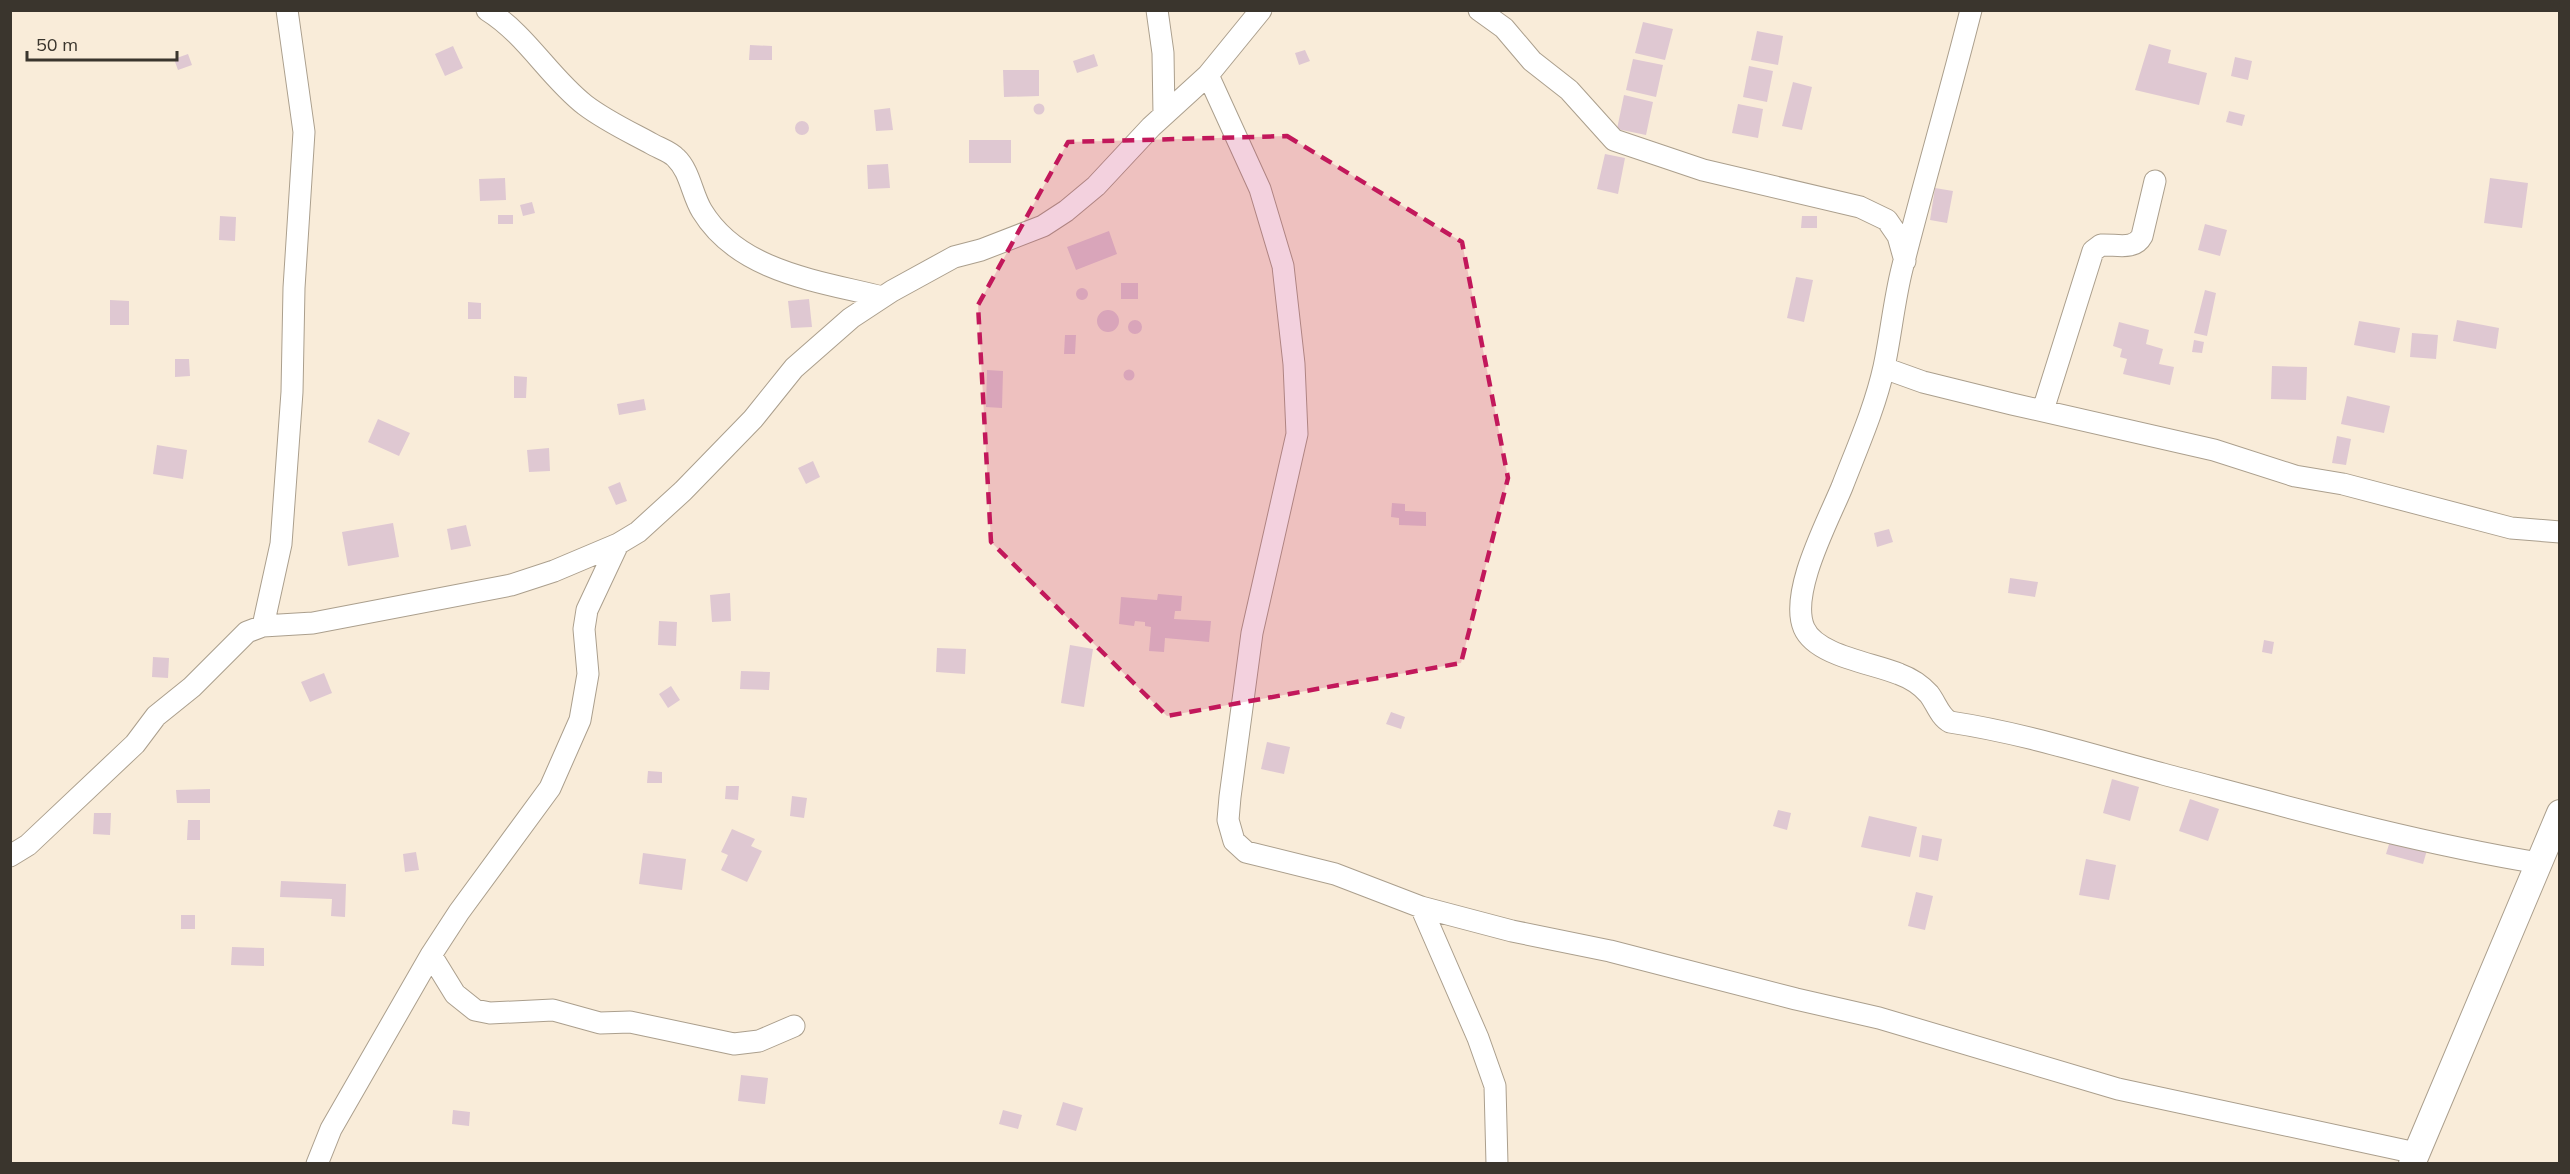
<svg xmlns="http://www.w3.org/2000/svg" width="2570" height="1174" viewBox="0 0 2570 1174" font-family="Mulish,sans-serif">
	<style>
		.building { fill: #dfc8d2 }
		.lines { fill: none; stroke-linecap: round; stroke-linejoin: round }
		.minor-casing { stroke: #ab9f8d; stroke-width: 23 }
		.tertiary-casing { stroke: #ab9f8d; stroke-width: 28 }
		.minor { stroke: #fff; stroke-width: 21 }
		.tertiary { stroke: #fff; stroke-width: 26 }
		.marked { fill: #c2185b; fill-opacity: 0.2; stroke: #c2185b; stroke-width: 4.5; stroke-dasharray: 12 8; stroke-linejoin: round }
	</style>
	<rect width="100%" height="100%" fill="#f9ecd9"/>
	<path class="building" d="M 1643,22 L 1673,29 L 1665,60 L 1635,53 Z
		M 1757,31 L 1783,36 L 1778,65 L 1751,60 Z
		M 2149,44 L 2171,50 L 2168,63 L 2207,73 L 2199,105 L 2135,90 Z
		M 750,45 L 772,46 L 772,60 L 749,60 Z
		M 453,46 L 463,68 L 445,76 L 435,54 Z
		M 1305,50 L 1310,61 L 1299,65 L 1295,53 Z
		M 188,54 L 192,65 L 178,70 L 174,59 Z
		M 1094,54 L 1098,66 L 1077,73 L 1073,61 Z
		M 2235,57 L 2252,61 L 2248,80 L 2231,76 Z
		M 1633,59 L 1663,65 L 1656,97 L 1626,90 Z
		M 1749,66 L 1773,71 L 1767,102 L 1743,97 Z
		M 1003,70 L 1039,70 L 1039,96 L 1004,97 Z
		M 1793,82 L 1812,87 L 1802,130 L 1782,126 Z
		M 1624,95 L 1653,102 L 1646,135 L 1617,129 Z
		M1033.5 109a5.5 5.5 0 1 1 11 0a5.5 5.5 0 1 1-11 0Z
		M 1738,104 L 1763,109 L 1758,138 L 1732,133 Z
		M 890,108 L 893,130 L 876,131 L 874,110 Z
		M 2229,111 L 2245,115 L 2242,126 L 2226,122 Z
		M795 128a7 7 0 1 1 14 0a7 7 0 1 1-14 0Z
		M 969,140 L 1011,140 L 1011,163 L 969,163 Z
		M 1605,154 L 1625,158 L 1618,194 L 1597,189 Z
		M 888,164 L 890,188 L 868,189 L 867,165 Z
		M 505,178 L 506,200 L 480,201 L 479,179 Z
		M 2490,178 L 2528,183 L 2522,228 L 2484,223 Z
		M 1935,188 L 1953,191 L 1947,223 L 1930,220 Z
		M 532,202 L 535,213 L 523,216 L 520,205 Z
		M 498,215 L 513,215 L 513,224 L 498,224 Z
		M 220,216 L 236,217 L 235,241 L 219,240 Z
		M 1802,216 L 1817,216 L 1817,228 L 1801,228 Z
		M 2205,224 L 2227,230 L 2220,256 L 2198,250 Z
		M 1109,231 L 1117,254 L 1076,270 L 1067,247 Z
		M 1796,277 L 1813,280 L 1804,322 L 1787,318 Z
		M 1121,283 L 1138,283 L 1138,299 L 1121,299 Z
		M1076 294a6 6 0 1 1 12 0a6 6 0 1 1-12 0Z
		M 2205,290 L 2216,293 L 2207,336 L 2194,333 Z
		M 809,299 L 812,327 L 791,328 L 788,301 Z
		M 110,300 L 129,301 L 129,325 L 110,325 Z
		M 468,302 L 481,303 L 481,319 L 468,319 Z
		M1097 321a11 11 0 1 1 22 0a11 11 0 1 1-22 0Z
		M 2457,320 L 2499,328 L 2496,349 L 2453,341 Z
		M1128 327a7 7 0 1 1 14 0a7 7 0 1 1-14 0Z
		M 2359,321 L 2400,328 L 2395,353 L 2354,345 Z
		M 2119,322 L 2149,330 L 2146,344 L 2163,349 L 2159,364 L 2174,367 L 2170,385 L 2123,374 L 2127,359 L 2120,357 L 2122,349 L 2113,346 Z
		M 2412,333 L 2438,335 L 2436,359 L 2410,357 Z
		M 1065,335 L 1076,335 L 1075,354 L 1064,354 Z
		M 2194,340 L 2204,342 L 2202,353 L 2192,352 Z
		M 175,359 L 189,359 L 190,376 L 175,377 Z
		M 2272,366 L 2307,367 L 2306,400 L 2271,399 Z
		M1123.5 375a5.5 5.5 0 1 1 11 0a5.5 5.5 0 1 1-11 0Z
		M 987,370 L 1003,371 L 1002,408 L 986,407 Z
		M 514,376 L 527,377 L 526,398 L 514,398 Z
		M 2347,396 L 2390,406 L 2384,433 L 2341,424 Z
		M 644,399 L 646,410 L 619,415 L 617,404 Z
		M 378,419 L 410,433 L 399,456 L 368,442 Z
		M 2337,436 L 2351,439 L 2346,465 L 2332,463 Z
		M 157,445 L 187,450 L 183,479 L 153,474 Z
		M 549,448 L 550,471 L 529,472 L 527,450 Z
		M 813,461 L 820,477 L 806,484 L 798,468 Z
		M 620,482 L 627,501 L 616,505 L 608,487 Z
		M 1392,503 L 1405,504 L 1405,511 L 1426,512 L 1426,526 L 1399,525 L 1399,518 L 1391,517 Z
		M 393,523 L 399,557 L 348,566 L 342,532 Z
		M 466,525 L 471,546 L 451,550 L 447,529 Z
		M 1889,529 L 1893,542 L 1877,547 L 1874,533 Z
		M 2010,578 L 2038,582 L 2035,597 L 2008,593 Z
		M 730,593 L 731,621 L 712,622 L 710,595 Z
		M 1158,594 L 1182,596 L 1181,611 L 1175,611 L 1174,619 L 1211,621 L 1209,642 L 1165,638 L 1164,652 L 1149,651 L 1151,627 L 1145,626 L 1145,622 L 1135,621 L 1134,626 L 1119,624 L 1121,597 L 1157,600 Z
		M 659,621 L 677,622 L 676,646 L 658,645 Z
		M 2264,640 L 2274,642 L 2272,654 L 2262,652 Z
		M 1070,645 L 1093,649 L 1084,707 L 1061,703 Z
		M 937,648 L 966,649 L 965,674 L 936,672 Z
		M 153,657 L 169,658 L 168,678 L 152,677 Z
		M 741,671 L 770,672 L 769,690 L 740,689 Z
		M 324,673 L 332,693 L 310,702 L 301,682 Z
		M 671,686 L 680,700 L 668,708 L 659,694 Z
		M 1391,712 L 1405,717 L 1401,729 L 1386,724 Z
		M 1267,742 L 1290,747 L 1284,774 L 1261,769 Z
		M 648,771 L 662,772 L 662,783 L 647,783 Z
		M 2112,779 L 2139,787 L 2130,821 L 2103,813 Z
		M 726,786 L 739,786 L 738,800 L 725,799 Z
		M 210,789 L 210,803 L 177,803 L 176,790 Z
		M 792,796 L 807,798 L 804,818 L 790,816 Z
		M 2190,799 L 2219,809 L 2208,841 L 2179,831 Z
		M 1778,810 L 1791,813 L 1787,830 L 1773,826 Z
		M 94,813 L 111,813 L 110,835 L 93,834 Z
		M 1869,816 L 1917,827 L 1910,857 L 1861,847 Z
		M 188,820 L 200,820 L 200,840 L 187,840 Z
		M 732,829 L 755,839 L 751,846 L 762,851 L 747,882 L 721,870 L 728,855 L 721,852 Z
		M 1922,835 L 1942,839 L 1938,861 L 1919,857 Z
		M 2390,841 L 2427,850 L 2423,864 L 2386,854 Z
		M 416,852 L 419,870 L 405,872 L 403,854 Z
		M 643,853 L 686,859 L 682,890 L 639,884 Z
		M 2086,859 L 2116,865 L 2109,900 L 2079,895 Z
		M 281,881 L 346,884 L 345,917 L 331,916 L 332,899 L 280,897 Z
		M 1916,892 L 1933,896 L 1925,930 L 1908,926 Z
		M 181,915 L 195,915 L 195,929 L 181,929 Z
		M 232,947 L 264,948 L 264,966 L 231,965 Z
		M 741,1075 L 768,1078 L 765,1104 L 738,1101 Z
		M 1063,1102 L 1083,1108 L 1076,1131 L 1056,1125 Z
		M 453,1110 L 470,1112 L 469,1126 L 452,1124 Z
		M 1003,1110 L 1022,1115 L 1018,1129 L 999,1124 Z"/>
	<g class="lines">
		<defs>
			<path id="minor" d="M 487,10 C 527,35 549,77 585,105 C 606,121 630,132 652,144 C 659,148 671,152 676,158 C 690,171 692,195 702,211 C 739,272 819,281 882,297
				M 1157,10 L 1163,53 L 1164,115
				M 1479,10 L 1504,28 L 1532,61 L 1569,90 L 1614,140 L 1703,170 L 1860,207 L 1887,220 L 1898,236 L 1905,261
				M 1971,10 C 1949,97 1924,182 1902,269 C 1894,301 1891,334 1884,367 C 1875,408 1857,448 1842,487 C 1828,521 1789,593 1804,628 C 1816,656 1873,663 1899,674 C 1910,678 1921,685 1929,694 C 1936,703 1940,717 1950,722 C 2023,733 2092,755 2163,774 C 2288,807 2412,842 2539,863
				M 1208,75 L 1260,189 L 1283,266 L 1294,364 L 1297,434 L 1252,633 L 1230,797 L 1228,820 L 1234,841 L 1246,852 L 1335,874 L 1421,907 L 1512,931 L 1610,951 L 1796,999 L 1879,1018 L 2118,1089 L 2416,1153
				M 1884,368 L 1923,382 L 2012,404 L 2214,450 L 2295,476 L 2343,484 L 2511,528 L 2560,532
				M 2043,410 L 2093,251 L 2101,245 C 2116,244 2134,251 2142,236 L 2155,181
				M 263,626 L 281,544 L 292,392 L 294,288 L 304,132 L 287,10
				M 10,856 L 28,845 L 135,744 L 156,716 L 192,687 L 247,632 L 263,626 L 313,623 L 511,585 L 554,571 L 618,544 L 638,532 L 683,491 L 753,419 L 794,368 L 851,318 L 892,291 L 954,257 L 981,250 L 1043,226 L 1066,211 L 1096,186 L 1151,127 L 1208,75 L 1261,10
				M 1421,907 L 1478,1038 L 1495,1086 L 1497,1164
				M 431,955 L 455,994 L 475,1010 L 490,1013 L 553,1010 L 600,1023 L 630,1022 L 734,1044 L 759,1041 L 794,1026
				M 317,1164 L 331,1129 L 431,955 L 459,912 L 550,788 L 580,720 L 588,674 L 584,629 L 587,610 L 618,544"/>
			<path id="tertiary" d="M 2412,1164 L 2560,813"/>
		</defs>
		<use href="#minor" class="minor-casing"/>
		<use href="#tertiary" class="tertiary-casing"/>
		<use href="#minor" class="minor"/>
		<use href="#tertiary" class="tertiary"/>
	</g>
	<path class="marked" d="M 1287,136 L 1462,242 L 1508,478 L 1461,663 L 1167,716 L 991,542 L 978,305 L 1068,142 Z"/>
	<rect width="2570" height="1174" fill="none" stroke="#3a352d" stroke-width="24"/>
	<path d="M27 51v9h150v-9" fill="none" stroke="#3a352d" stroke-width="3"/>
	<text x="36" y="51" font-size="18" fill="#3a352d" stroke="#f9ecd9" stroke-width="4.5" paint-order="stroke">50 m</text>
</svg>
